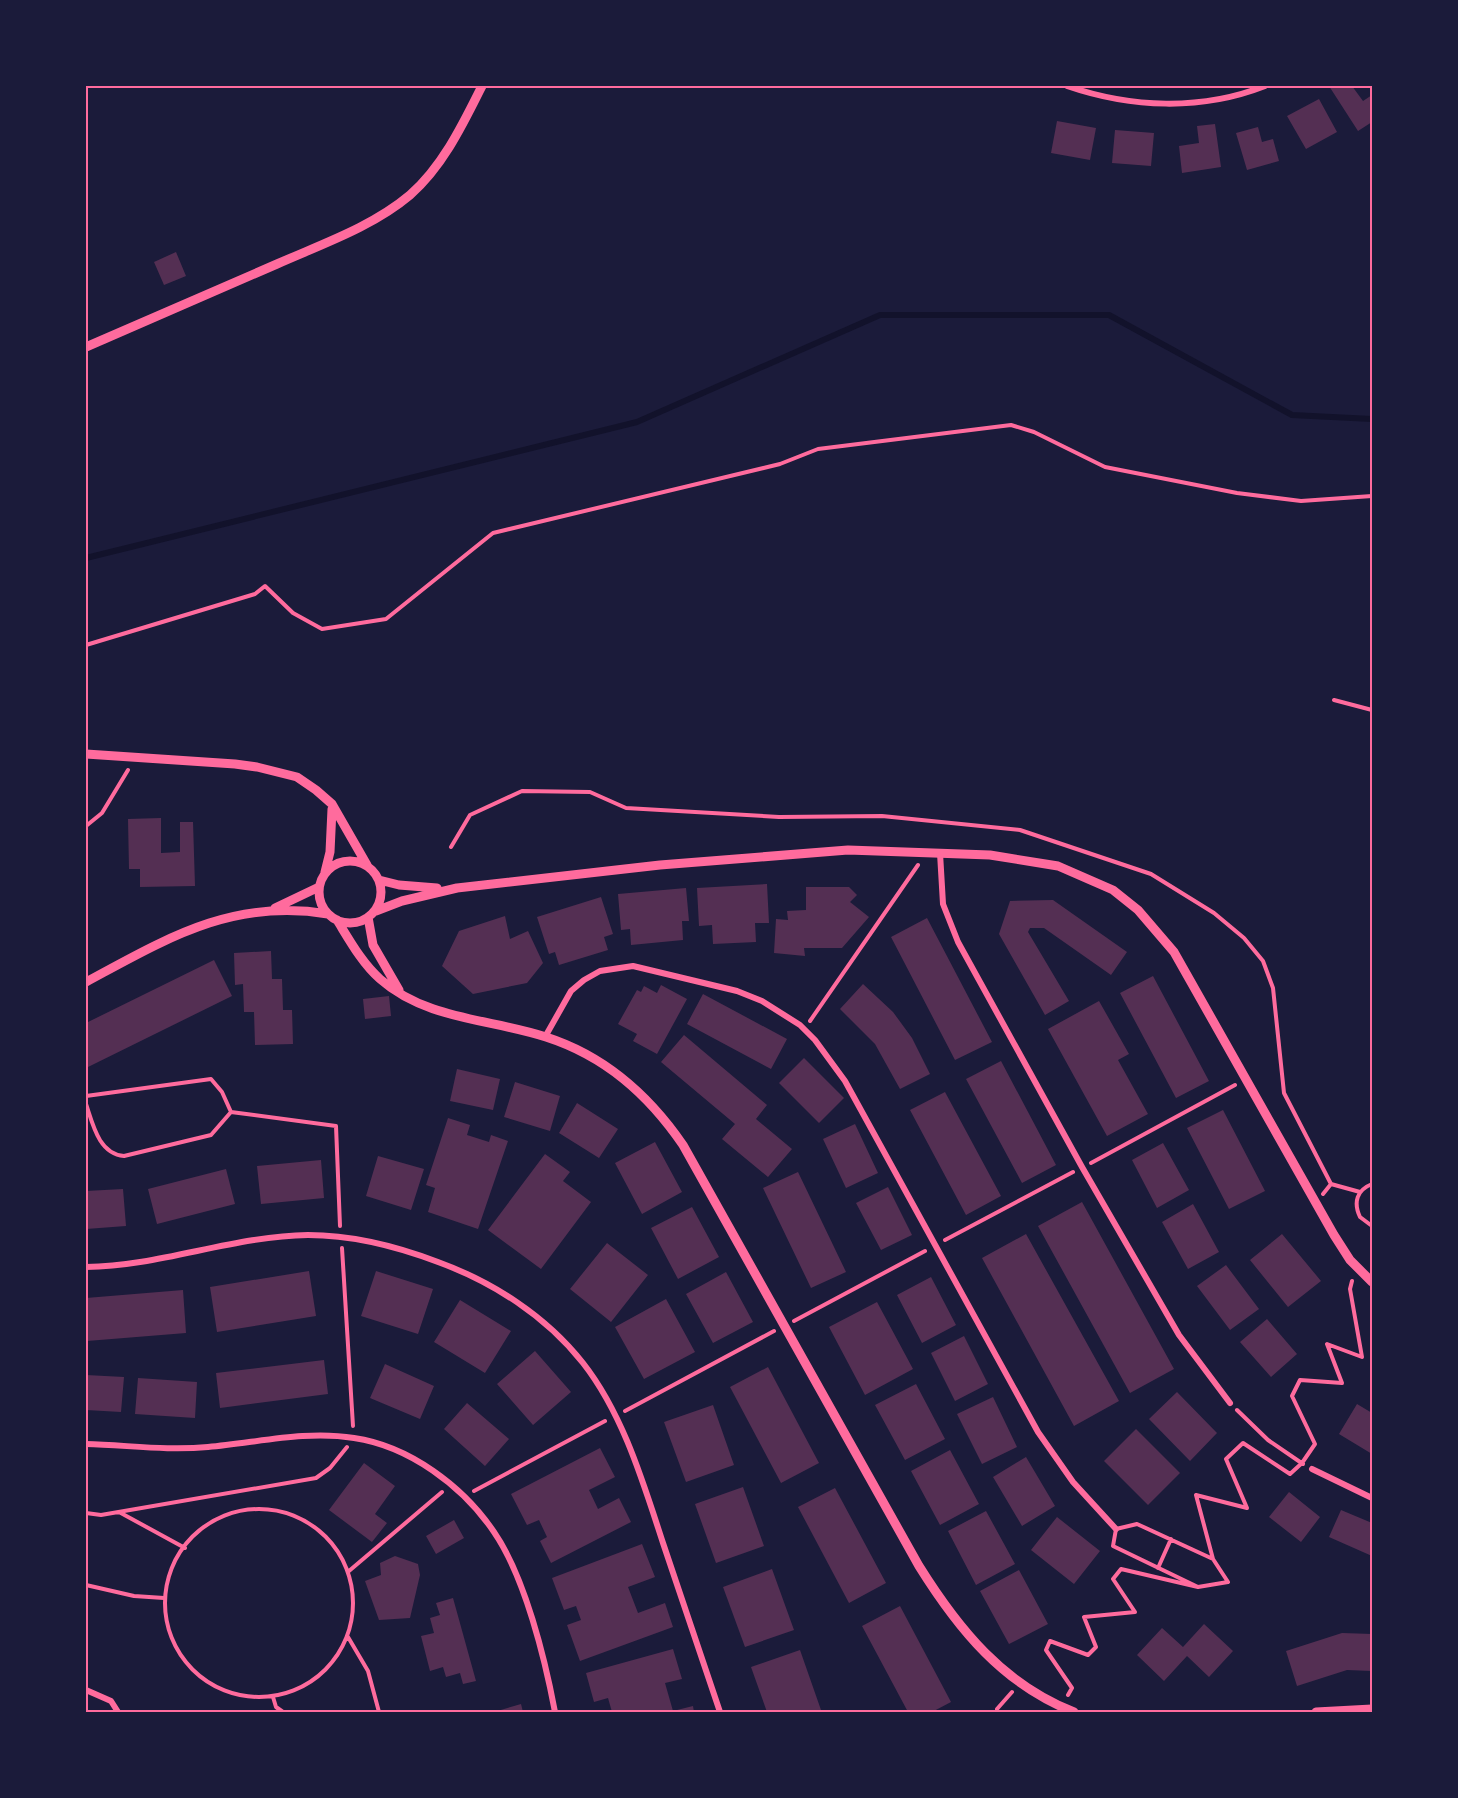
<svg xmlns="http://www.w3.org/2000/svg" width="1458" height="1798" viewBox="0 0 1458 1798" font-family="Literata,serif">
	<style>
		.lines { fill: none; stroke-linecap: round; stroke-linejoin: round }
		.stream { stroke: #12122b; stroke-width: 6 }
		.building { fill: #542f53 }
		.path { stroke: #ff6b9d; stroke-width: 4 }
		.minor { stroke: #ff6b9d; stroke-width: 6 }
		.tertiary { stroke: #ff6b9d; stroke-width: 9 }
		.neatline { fill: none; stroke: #ff6b9d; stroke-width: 2 }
	</style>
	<rect width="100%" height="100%" fill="#1b1b3a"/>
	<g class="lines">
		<path class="stream" d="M 86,558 L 637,422 L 880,315 L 1109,315 L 1292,415 L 1372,419"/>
	</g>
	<path class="building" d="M 1329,86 L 1352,86 L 1363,101 L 1372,95 L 1372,122 L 1358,131 Z
		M 1319,99 L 1337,132 L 1306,149 L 1287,116 Z
		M 1057,121 L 1096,128 L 1090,160 L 1051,153 Z
		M 1215,124 L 1221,167 L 1182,173 L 1179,146 L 1199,143 L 1197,126 Z
		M 1258,127 L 1262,142 L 1273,139 L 1279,161 L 1247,170 L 1236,133 Z
		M 1115,130 L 1154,133 L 1151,166 L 1112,163 Z
		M 176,252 L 186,276 L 164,285 L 154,262 Z
		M 161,818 L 161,853 L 180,852 L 180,822 L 193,822 L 195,886 L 140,887 L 140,869 L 129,869 L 128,819 Z
		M 767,884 L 769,923 L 755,923 L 756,942 L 713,944 L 712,925 L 699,926 L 697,888 Z
		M 806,887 L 849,887 L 857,895 L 850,902 L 869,917 L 842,948 L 804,948 L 805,956 L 774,953 L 776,919 L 788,920 L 787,911 L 806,910 Z
		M 686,888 L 689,921 L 682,921 L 683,940 L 631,945 L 630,929 L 621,930 L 618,894 Z
		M 601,897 L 613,934 L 604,937 L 608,950 L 559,965 L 555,952 L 549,954 L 537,917 Z
		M 1053,900 L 1127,952 L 1111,975 L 1044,928 L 1030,928 L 1028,932 L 1069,1001 L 1045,1015 L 999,934 L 1010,901 Z
		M 505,916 L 510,939 L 528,931 L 543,963 L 527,983 L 473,994 L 442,966 L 459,931 Z
		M 927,918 L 992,1042 L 955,1060 L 891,937 Z
		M 271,951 L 272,979 L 282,979 L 283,1010 L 292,1010 L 293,1044 L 255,1045 L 254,1012 L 244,1012 L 243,984 L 235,985 L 234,953 Z
		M 214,960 L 232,996 L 86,1068 L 86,1023 Z
		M 1153,976 L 1209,1081 L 1176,1098 L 1120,993 Z
		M 863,984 L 893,1012 L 912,1038 L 930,1074 L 900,1089 L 875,1044 L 840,1009 Z
		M 661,985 L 687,999 L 657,1054 L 633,1041 L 637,1034 L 618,1024 L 637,990 L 641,992 L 644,986 L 657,993 Z
		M 703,994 L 787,1039 L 771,1069 L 687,1024 Z
		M 389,996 L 391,1016 L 365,1019 L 363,999 Z
		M 1099,1001 L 1129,1054 L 1118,1060 L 1148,1114 L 1107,1136 L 1048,1029 Z
		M 684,1035 L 767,1105 L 756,1119 L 792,1149 L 768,1177 L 722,1139 L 735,1124 L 661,1062 Z
		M 804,1058 L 844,1098 L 819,1123 L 779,1083 Z
		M 1001,1061 L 1056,1165 L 1022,1183 L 966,1079 Z
		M 457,1069 L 500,1079 L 493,1110 L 450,1101 Z
		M 515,1082 L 560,1096 L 550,1131 L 504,1117 Z
		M 945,1092 L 1001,1196 L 966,1215 L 910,1110 Z
		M 577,1103 L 618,1129 L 599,1158 L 559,1133 Z
		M 1223,1110 L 1265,1191 L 1229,1209 L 1187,1128 Z
		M 448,1118 L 470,1125 L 467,1135 L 489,1142 L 491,1135 L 508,1141 L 478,1229 L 428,1212 L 435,1188 L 426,1185 Z
		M 855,1124 L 878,1173 L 846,1188 L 823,1139 Z
		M 655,1142 L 682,1192 L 642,1214 L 615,1163 Z
		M 1163,1143 L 1189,1190 L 1157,1208 L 1132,1160 Z
		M 545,1154 L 570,1172 L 563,1181 L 591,1202 L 541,1269 L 488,1230 Z
		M 378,1156 L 424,1169 L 411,1210 L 366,1196 Z
		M 321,1160 L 324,1198 L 261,1204 L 257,1166 Z
		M 226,1169 L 235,1204 L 157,1224 L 148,1189 Z
		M 798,1172 L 846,1272 L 811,1288 L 763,1188 Z
		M 888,1187 L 912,1235 L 881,1250 L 856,1203 Z
		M 123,1189 L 126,1226 L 86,1229 L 86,1191 Z
		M 1082,1202 L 1174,1369 L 1130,1393 L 1038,1226 Z
		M 1193,1204 L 1219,1252 L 1188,1269 L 1162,1222 Z
		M 692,1207 L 719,1257 L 678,1279 L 651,1228 Z
		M 1026,1234 L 1119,1401 L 1074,1426 L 982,1258 Z
		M 1282,1234 L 1321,1281 L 1288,1307 L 1250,1260 Z
		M 607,1243 L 648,1275 L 611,1322 L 570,1289 Z
		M 1226,1265 L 1259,1309 L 1230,1330 L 1197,1286 Z
		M 309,1271 L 316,1316 L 217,1332 L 210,1287 Z
		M 376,1271 L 433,1289 L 418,1334 L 361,1316 Z
		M 726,1272 L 753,1322 L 713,1343 L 686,1294 Z
		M 931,1277 L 956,1325 L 922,1343 L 897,1295 Z
		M 183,1290 L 186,1333 L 87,1341 L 86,1298 Z
		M 666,1299 L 695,1352 L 644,1379 L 615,1327 Z
		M 460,1300 L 511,1331 L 485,1373 L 434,1342 Z
		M 877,1302 L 913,1369 L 865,1395 L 829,1327 Z
		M 1267,1319 L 1297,1354 L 1271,1377 L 1240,1342 Z
		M 964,1336 L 988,1384 L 955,1401 L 931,1353 Z
		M 535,1351 L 571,1392 L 533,1425 L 497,1384 Z
		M 324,1360 L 328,1394 L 220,1408 L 216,1373 Z
		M 385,1364 L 434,1386 L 420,1419 L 370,1398 Z
		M 768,1367 L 819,1463 L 781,1483 L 730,1387 Z
		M 86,1375 L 124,1377 L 121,1412 L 86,1410 Z
		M 138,1378 L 197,1382 L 195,1418 L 135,1414 Z
		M 916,1384 L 945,1439 L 905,1460 L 875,1405 Z
		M 1177,1392 L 1217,1433 L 1190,1461 L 1149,1419 Z
		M 993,1397 L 1017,1447 L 982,1464 L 957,1414 Z
		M 467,1403 L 509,1439 L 485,1466 L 444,1429 Z
		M 1357,1404 L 1372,1413 L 1372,1454 L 1339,1434 Z
		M 713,1405 L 734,1465 L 686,1482 L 664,1422 Z
		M 1136,1429 L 1180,1473 L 1148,1505 L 1104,1461 Z
		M 600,1448 L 615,1477 L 589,1490 L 598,1509 L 619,1498 L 631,1522 L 551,1563 L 540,1541 L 547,1537 L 539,1520 L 527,1525 L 511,1494 Z
		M 950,1450 L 979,1504 L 940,1525 L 911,1471 Z
		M 1026,1457 L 1055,1506 L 1022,1526 L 993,1477 Z
		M 364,1463 L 395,1486 L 375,1514 L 387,1523 L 372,1542 L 329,1510 Z
		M 743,1487 L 764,1546 L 716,1563 L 695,1504 Z
		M 835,1488 L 886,1583 L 849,1603 L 798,1507 Z
		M 1289,1492 L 1320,1517 L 1301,1542 L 1269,1517 Z
		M 1341,1510 L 1372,1523 L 1372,1556 L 1329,1537 Z
		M 986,1511 L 1015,1564 L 976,1585 L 948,1531 Z
		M 1057,1517 L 1100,1551 L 1074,1584 L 1031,1550 Z
		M 454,1520 L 464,1538 L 436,1554 L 426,1536 Z
		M 642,1544 L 655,1577 L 628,1587 L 638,1613 L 665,1603 L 673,1627 L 580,1661 L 567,1625 L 581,1620 L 576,1606 L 564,1610 L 552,1578 Z
		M 395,1556 L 418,1564 L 420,1575 L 410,1618 L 379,1620 L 365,1581 L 381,1575 L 380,1563 Z
		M 772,1569 L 794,1630 L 745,1647 L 723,1587 Z
		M 1019,1570 L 1048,1624 L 1009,1644 L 980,1591 Z
		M 453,1598 L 476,1681 L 463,1684 L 460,1673 L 446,1677 L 443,1667 L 430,1671 L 421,1636 L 434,1633 L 430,1618 L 440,1615 L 436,1603 Z
		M 900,1606 L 951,1702 L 932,1712 L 908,1712 L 862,1626 Z
		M 1204,1624 L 1233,1651 L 1209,1677 L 1187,1656 L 1164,1681 L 1137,1655 L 1162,1628 L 1183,1647 Z
		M 1342,1633 L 1372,1634 L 1372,1671 L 1347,1670 L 1297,1686 L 1286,1651 Z
		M 673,1649 L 682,1679 L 665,1683 L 673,1711 L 693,1706 L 694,1712 L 612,1712 L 608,1698 L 594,1702 L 586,1673 Z
		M 800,1650 L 821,1710 L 813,1712 L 767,1712 L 751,1667 Z
		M 521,1704 L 523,1712 L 494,1712 Z"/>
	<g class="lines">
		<path class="path" d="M 86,645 L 255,594 L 265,586 L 293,613 L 322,629 L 386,619 L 493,533 L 780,464 L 818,449 L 1011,425 L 1034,432 L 1105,467 L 1237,493 L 1301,501 L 1372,496
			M 1334,700 L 1372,710
			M 86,826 L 102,813 L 128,770
			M 451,847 L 470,815 L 522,791 L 590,792 L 626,808 L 779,817 L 882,816 L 1020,830 L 1151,874 L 1214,913 L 1244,938 L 1263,961 L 1273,988 L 1284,1093 L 1331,1184 L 1323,1194
			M 810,1021 L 918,865
			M 86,1096 L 211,1079 L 222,1092 L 231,1112 L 336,1126 L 340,1226
			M 86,1104 C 93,1125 99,1154 124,1156 L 211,1135 L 231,1112
			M 1091,1163 L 1235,1085
			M 1331,1184 L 1360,1192
			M 1372,1184 C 1357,1190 1353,1202 1360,1217 L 1372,1226
			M 945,1240 L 1073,1172
			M 342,1248 L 353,1426
			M 794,1321 L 925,1251
			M 1237,1410 L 1268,1440 L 1303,1464
			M 625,1411 L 774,1331
			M 474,1491 L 605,1421
			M165 1603a94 94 0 1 1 188 0a94 94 0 1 1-188 0Z
			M 119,1512 L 185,1548
			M 86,1513 L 101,1515 L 316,1478 L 330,1468 L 347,1447
			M 1137,1524 L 1213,1559 L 1228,1582 L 1198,1587 L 1113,1546 L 1116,1529 Z
			M 1213,1559 L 1196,1495 L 1247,1508 L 1226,1459 L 1243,1443 L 1290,1474 L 1302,1463 L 1315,1444 L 1292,1396 L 1300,1380 L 1342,1383 L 1327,1344 L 1362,1357 L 1350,1289 L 1352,1281
			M 1158,1568 L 1171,1539
			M 349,1571 L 442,1492
			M 86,1585 L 134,1596 L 164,1598
			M 348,1637 L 368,1671 L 379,1712
			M 1068,1695 L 1072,1688 L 1046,1650 L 1050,1641 L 1088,1655 L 1096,1647 L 1084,1617 L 1135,1612 L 1113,1579 L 1121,1569 L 1198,1587
			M 273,1697 L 276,1707 L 283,1712
			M 997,1712 L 997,1709 L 1012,1692"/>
		<path class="minor" d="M 1067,86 C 1131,108 1201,111 1265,86
			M 940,853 L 943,904 L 958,942 L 1082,1167 L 1179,1335 L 1230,1403
			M 545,1037 L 571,991 L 584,980 L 600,971 L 633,966 L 737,991 L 762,1001 L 800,1025 L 815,1040 L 845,1081 L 1038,1432 L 1073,1482 L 1116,1529
			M 86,1267 C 161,1266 233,1236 308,1235 C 353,1235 396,1246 438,1262 C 493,1282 546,1316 583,1363 C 623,1414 643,1482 663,1543 C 682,1599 701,1656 720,1712
			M 86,1444 C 127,1445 167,1451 208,1447 C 256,1443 305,1430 354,1438 C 409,1446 463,1486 494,1532 C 525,1577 545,1659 555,1712
			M 1312,1469 L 1372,1498
			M 86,1690 L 111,1701 L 118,1712"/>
		<path class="tertiary" d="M 86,347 C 149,320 213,292 277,264 C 322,244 372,227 410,195 C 443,166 463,124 482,86
			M 86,754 L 235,764 L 257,767 L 297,777 L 316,790 L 332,804 L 367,865
			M319 892a31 31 0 1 1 62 0a31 31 0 1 1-62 0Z
			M 325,872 L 330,852 L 332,809
			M 379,880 L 399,885 L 437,888
			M 275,908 L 319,887
			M 376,911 L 402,901 L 457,888 L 660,865 L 848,850 L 990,855 L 1058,866 L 1113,890 L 1138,910 L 1174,952 L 1334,1235 L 1350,1260 L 1372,1282
			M 368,917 L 373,945 L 399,990
			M 337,920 C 350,941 362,963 380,979 C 426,1020 492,1019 546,1037 C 605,1056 648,1094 683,1145 L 919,1566 C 959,1630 1003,1684 1074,1712
			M 86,982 C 166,939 232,898 328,914
			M 1316,1712 L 1372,1709"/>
	</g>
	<rect width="1458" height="1798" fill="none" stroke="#1b1b3a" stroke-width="174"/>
	<rect x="87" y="87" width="1284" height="1624" class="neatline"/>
</svg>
